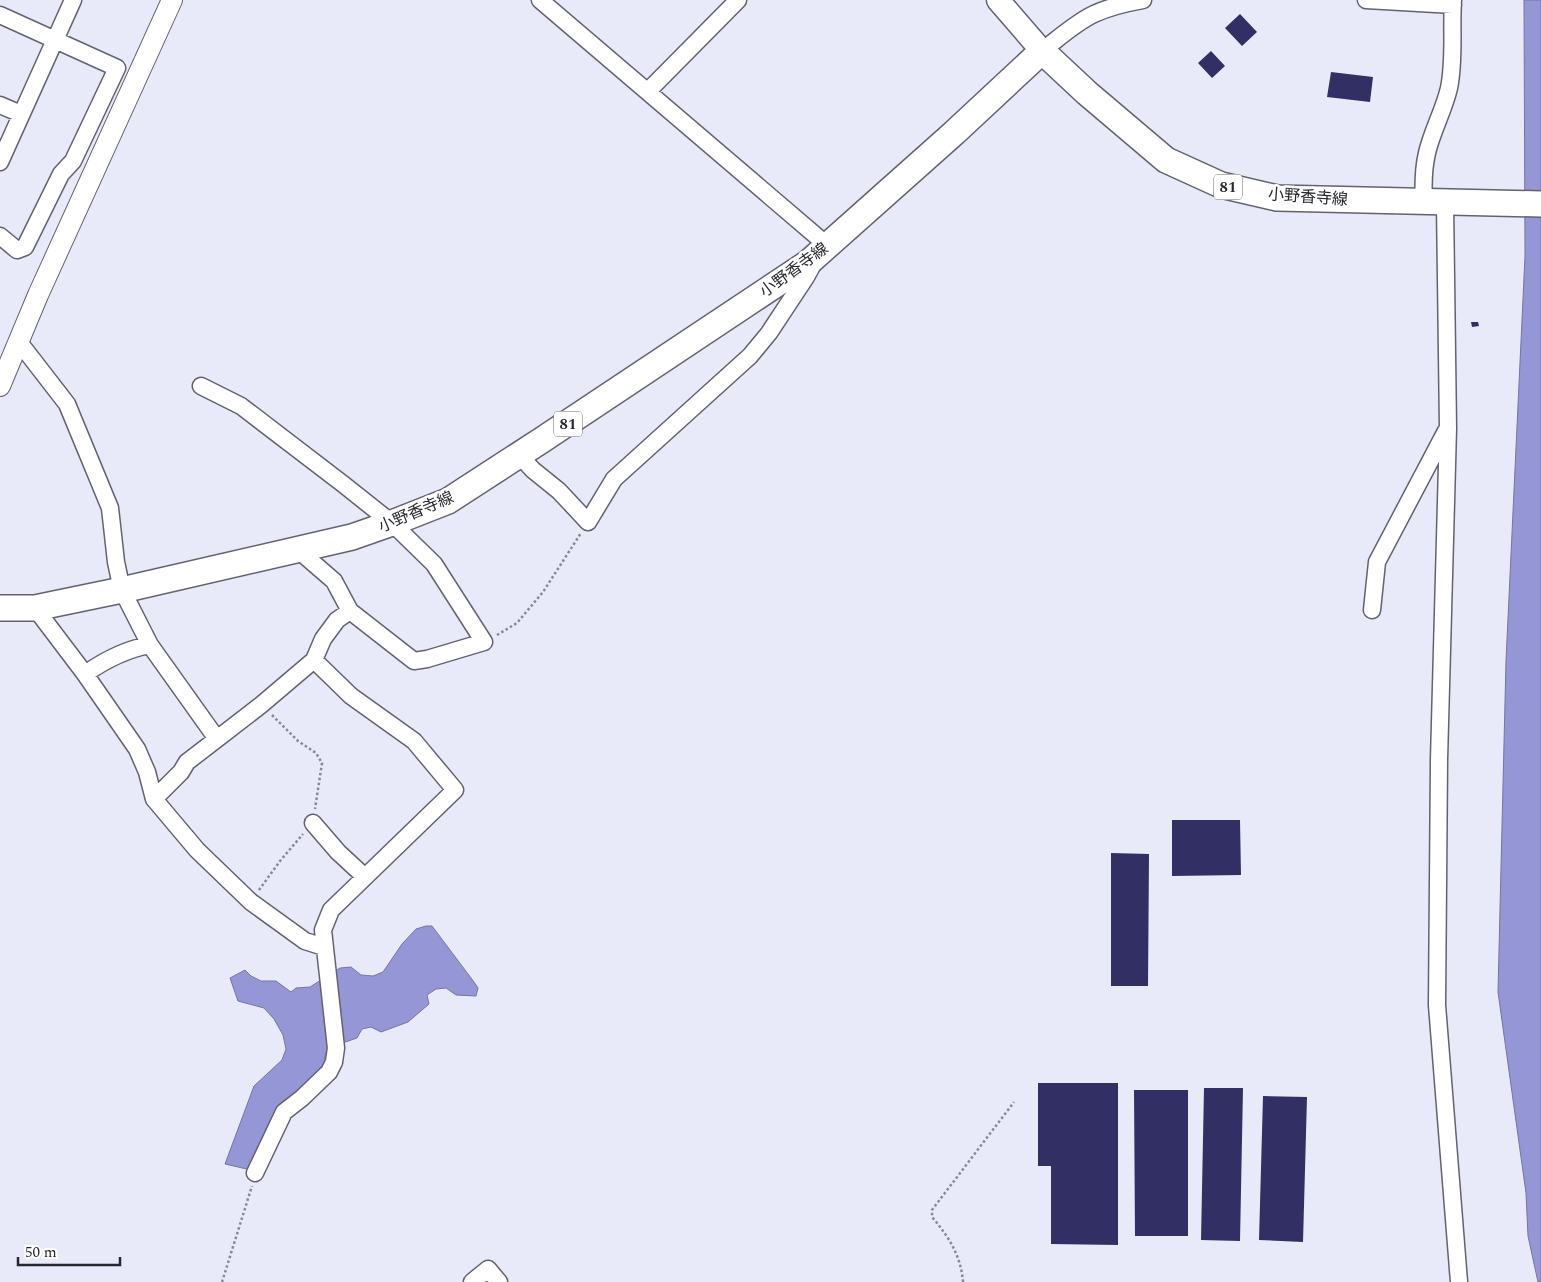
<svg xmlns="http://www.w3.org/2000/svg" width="1541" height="1282" viewBox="0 0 1541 1282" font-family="Spectral,'Noto Sans JP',serif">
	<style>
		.water { fill: #9596d5; stroke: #7475a3 }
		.building { fill: #322f65 }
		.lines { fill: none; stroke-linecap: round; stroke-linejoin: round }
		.minor-casing { stroke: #626271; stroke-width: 19 }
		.tertiary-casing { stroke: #626271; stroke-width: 22 }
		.secondary-casing { stroke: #626271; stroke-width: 25 }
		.primary-casing { stroke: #626271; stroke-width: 28 }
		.path { stroke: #878893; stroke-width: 2.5; stroke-dasharray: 2.5 2.5; stroke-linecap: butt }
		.minor { stroke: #fff; stroke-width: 16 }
		.tertiary { stroke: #fff; stroke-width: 20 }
		.secondary { stroke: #fff; stroke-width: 22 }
		.primary { stroke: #fff; stroke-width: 25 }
		.labels { text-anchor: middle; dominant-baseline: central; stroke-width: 5; stroke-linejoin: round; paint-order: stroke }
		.shield { fill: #fff; stroke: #68686c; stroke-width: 1 }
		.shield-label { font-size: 15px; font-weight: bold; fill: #27272d }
		.street-label { font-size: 16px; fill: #27272d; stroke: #fff }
	</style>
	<rect width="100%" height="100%" fill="#e8e9f9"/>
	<path class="water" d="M 1524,0 L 1541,0 L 1541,1282 L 1538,1282 L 1528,1236 L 1526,1193 L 1498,992 L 1506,661 L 1525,256 Z
		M 426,926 L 432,926 L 474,982 L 478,988 L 476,996 L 456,995 L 446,988 L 436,989 L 427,995 L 429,1004 L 408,1022 L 381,1032 L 371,1027 L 362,1029 L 357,1038 L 328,1048 L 324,1058 L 329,1066 L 276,1113 L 251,1170 L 225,1164 L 254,1086 L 282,1060 L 286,1049 L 283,1035 L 274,1019 L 264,1008 L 238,1001 L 230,978 L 245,970 L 251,976 L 261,981 L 276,981 L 291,992 L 296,988 L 310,987 L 340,968 L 351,967 L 361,975 L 373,976 L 383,972 L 402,944 L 416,929 Z"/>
	<path class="building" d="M 1240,14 L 1257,32 L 1242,46 L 1225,28 Z
		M 1211,51 L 1225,66 L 1212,78 L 1198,63 Z
		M 1331,72 L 1373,77 L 1370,102 L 1327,97 Z
		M 1471,322 L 1478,322 L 1479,326 L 1472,327 Z
		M 1172,820 L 1240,820 L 1241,875 L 1172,876 Z
		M 1111,853 L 1149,854 L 1148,986 L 1111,986 Z
		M 1038,1083 L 1118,1083 L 1118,1245 L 1051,1244 L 1051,1166 L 1038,1166 Z
		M 1204,1088 L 1243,1088 L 1240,1241 L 1201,1240 Z
		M 1134,1090 L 1188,1090 L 1188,1236 L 1135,1236 Z
		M 1263,1096 L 1307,1097 L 1303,1242 L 1259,1240 Z"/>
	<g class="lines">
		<defs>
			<path id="minor" d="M 540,0 L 828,246
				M 1366,0 L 1453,5
				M 0,15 L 117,68 L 73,161 L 61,174 L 25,247 L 17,250 L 0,236
				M 1042,51 C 1059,38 1075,23 1094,14 C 1109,7 1126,3 1143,0
				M 648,91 L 738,0
				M 0,105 L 21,114
				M 0,162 L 73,0
				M 1424,202 C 1423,185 1423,170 1427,153 C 1432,131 1444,110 1449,88 C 1455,59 1451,29 1453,0
				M 1445,203 L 1448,428 L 1439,760 L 1437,1005 L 1459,1282
				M 19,342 L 67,404 L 110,508 L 116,562 L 122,590 L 150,645 L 217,739 L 261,705 L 314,660 L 323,639 L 337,620 L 350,611 L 334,581 L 297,549
				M 201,386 L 241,406 L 343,484 L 392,523 L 434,564 L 484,642 L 427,659 L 414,661 L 350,611
				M 519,455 L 533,470 L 559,491 L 588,522 L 614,479 L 750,356 L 769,333 L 806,277 L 811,268 L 808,263
				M 35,608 L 85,674 L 137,749 L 147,772 L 154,799 L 197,850 L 251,902 L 305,941 L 324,947
				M 1372,610 L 1377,562 L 1446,431
				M 85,674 C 105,660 127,649 150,645
				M 154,799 L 181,772 L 187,762 L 217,739
				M 313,823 L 338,852 L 365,877
				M 255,1173 L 284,1112 L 302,1098 L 329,1072 L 334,1062 L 336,1048 L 323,930 L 331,910 L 455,790 L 414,741 L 351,696 L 314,660
				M 472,1282 L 488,1269 L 499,1282"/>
			<path id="tertiary" d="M 0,386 L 38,295 L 172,0"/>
			<path id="secondary" d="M 998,0 L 1042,51"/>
			<path id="primary" d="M 0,608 L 35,608 L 122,590 L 352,537 L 392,523 L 448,501 L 542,440 L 808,263 L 954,133 L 1042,51 L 1087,93 L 1166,160 L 1221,185 L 1277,198 L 1541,204"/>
		</defs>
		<use href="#minor" class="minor-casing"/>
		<use href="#tertiary" class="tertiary-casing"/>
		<use href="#secondary" class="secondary-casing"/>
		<use href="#primary" class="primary-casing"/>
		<path class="path" d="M 497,635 L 517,623 L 543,592 L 581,533
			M 272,715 L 298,741 L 316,753 L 322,763 L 315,809
			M 259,890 L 280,861 L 303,834
			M 222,1282 L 252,1186
			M 963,1282 C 961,1256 949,1237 932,1217 L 932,1210 L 1014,1102"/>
		<use href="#minor" class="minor"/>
		<use href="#tertiary" class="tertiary"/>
		<use href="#secondary" class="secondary"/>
		<use href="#primary" class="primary"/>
	</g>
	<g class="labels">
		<g class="shield">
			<rect x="1214" y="174.5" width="28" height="25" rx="4"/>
			<rect x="554" y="411.5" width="28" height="25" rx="4"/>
		</g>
		<g class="shield-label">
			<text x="1228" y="187">81</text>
			<text x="568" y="424">81</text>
		</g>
		<g class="street-label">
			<text transform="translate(1308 197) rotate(4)">小野香寺線</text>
			<text transform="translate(794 270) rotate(-36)">小野香寺線</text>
			<text transform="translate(416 512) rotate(-23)">小野香寺線</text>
		</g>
	</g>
	<path d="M18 1257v8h102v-8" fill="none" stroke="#27272d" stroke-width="2.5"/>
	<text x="25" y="1257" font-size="15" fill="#27272d" stroke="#ffffff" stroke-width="4" paint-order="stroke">50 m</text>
</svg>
